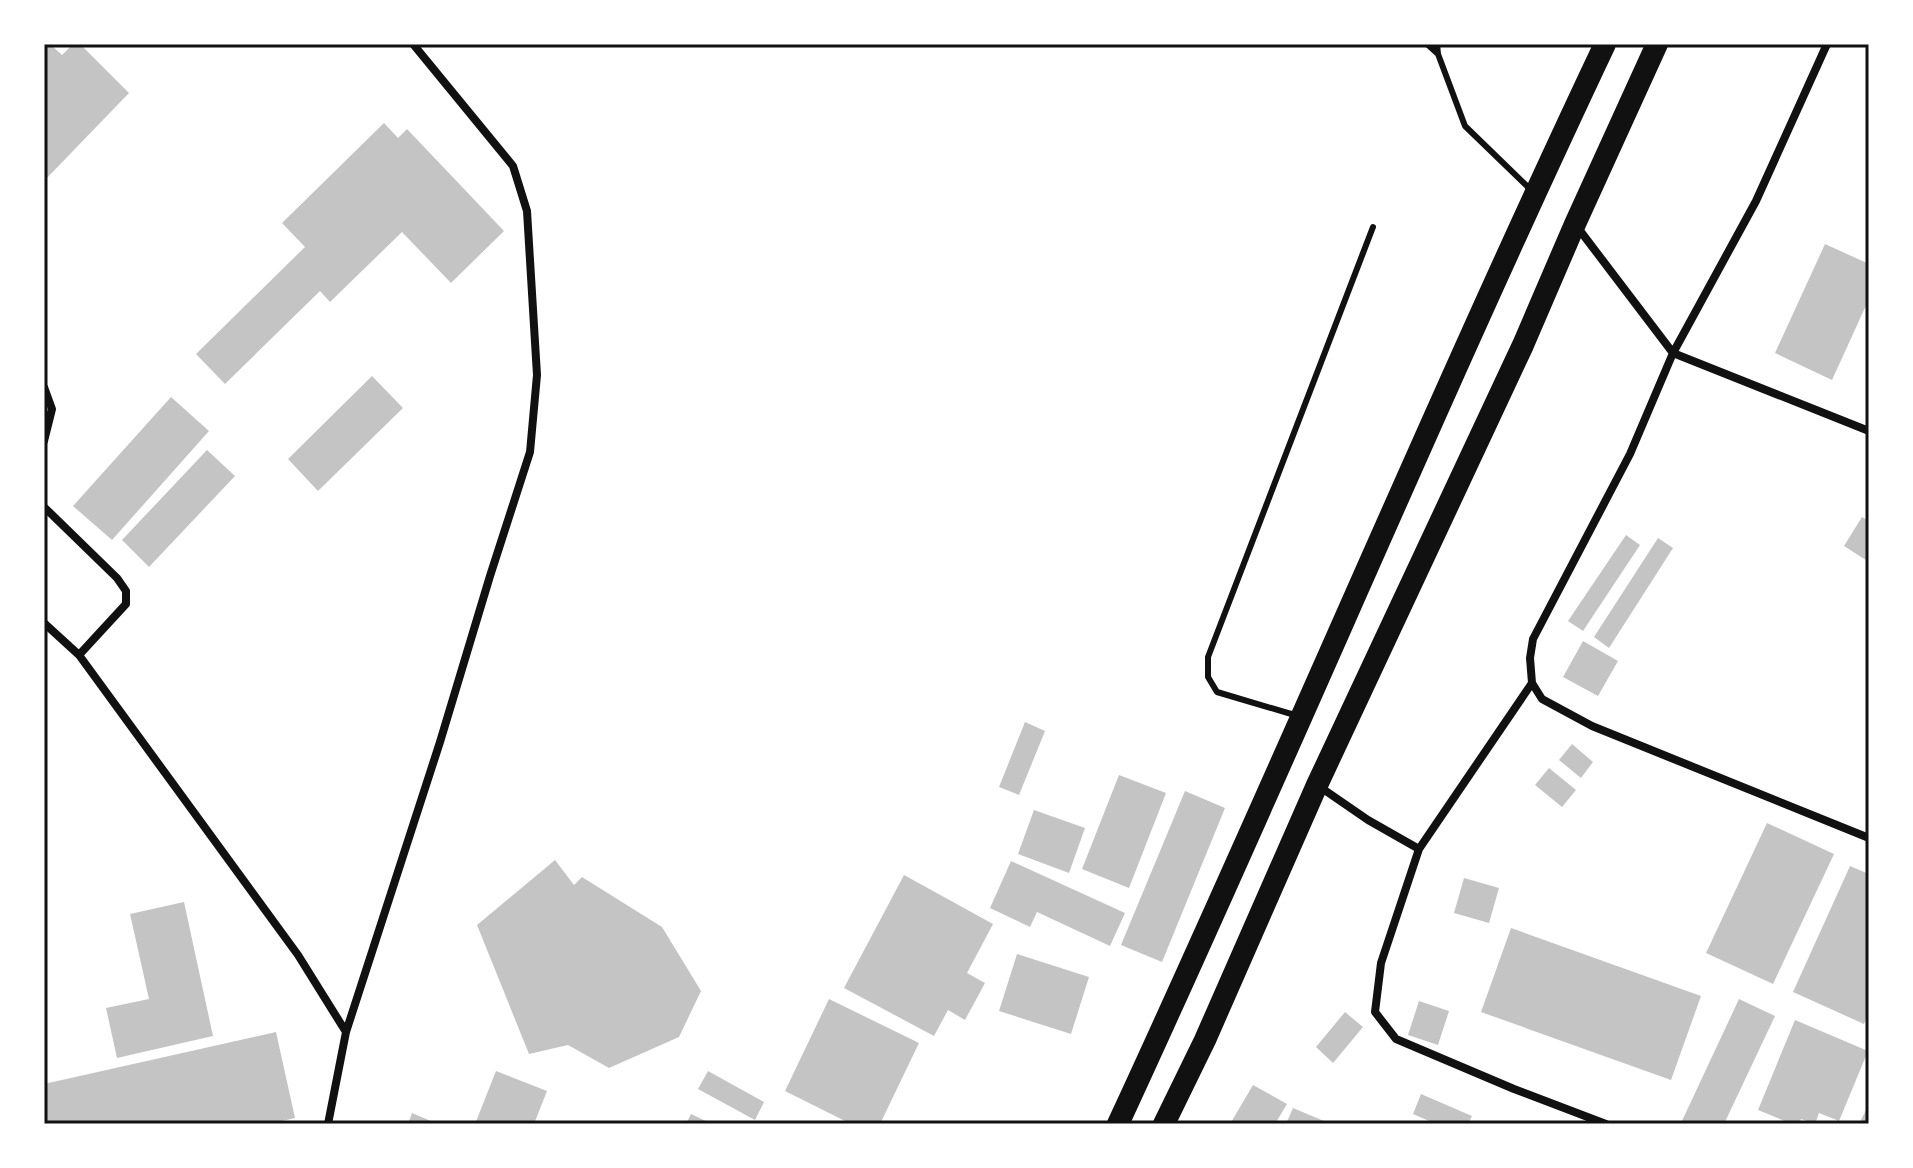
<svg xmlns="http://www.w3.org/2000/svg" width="1913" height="1168" viewBox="0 0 1913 1168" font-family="Manrope,sans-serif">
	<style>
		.building { fill: #c4c4c4 }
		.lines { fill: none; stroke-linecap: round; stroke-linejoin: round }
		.service { stroke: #111; stroke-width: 6 }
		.minor { stroke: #111; stroke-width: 8 }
		.trunk { stroke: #111; stroke-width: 22 }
		.neatline { fill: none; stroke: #111; stroke-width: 3 }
	</style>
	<rect width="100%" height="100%" fill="#fff"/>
	<path class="building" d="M 44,44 L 50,44 L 62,55 L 73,44 L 80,44 L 129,93 L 44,181 Z
		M 384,123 L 398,138 L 407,129 L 504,231 L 451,283 L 402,232 L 330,302 L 320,291 L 225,384 L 196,354 L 305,247 L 282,223 Z
		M 1825,244 L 1869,264 L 1869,299 L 1832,380 L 1775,353 Z
		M 372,376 L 403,408 L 318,491 L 288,459 Z
		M 171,397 L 209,431 L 112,540 L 73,506 Z
		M 207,450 L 235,476 L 149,567 L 122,540 Z
		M 1862,517 L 1869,521 L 1869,562 L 1844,546 Z
		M 1626,535 L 1640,545 L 1583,631 L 1568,621 Z
		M 1658,538 L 1673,548 L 1609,648 L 1594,637 Z
		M 1583,641 L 1618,661 L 1598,696 L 1563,677 Z
		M 1025,722 L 1045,731 L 1019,795 L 999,787 Z
		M 1572,744 L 1593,762 L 1581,778 L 1559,760 Z
		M 1549,768 L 1576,790 L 1562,807 L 1535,785 Z
		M 1119,775 L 1166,793 L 1129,888 L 1082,869 Z
		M 1185,791 L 1225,808 L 1162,962 L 1121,945 Z
		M 1034,810 L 1085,828 L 1069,873 L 1018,854 Z
		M 1767,823 L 1834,854 L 1773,984 L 1706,953 Z
		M 555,860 L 574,885 L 582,877 L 662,927 L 701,991 L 679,1037 L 609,1068 L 568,1045 L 529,1054 L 477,925 Z
		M 1011,861 L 1125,913 L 1110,946 L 1037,912 L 1030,927 L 990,908 Z
		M 1850,866 L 1869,874 L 1869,1012 L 1864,1024 L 1793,992 Z
		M 904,875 L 993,924 L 967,973 L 985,983 L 965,1020 L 948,1010 L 934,1036 L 844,988 Z
		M 1464,878 L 1499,888 L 1489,923 L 1454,913 Z
		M 184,902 L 213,1036 L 117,1058 L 106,1008 L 149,999 L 130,914 Z
		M 1511,928 L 1701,996 L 1671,1080 L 1481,1012 Z
		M 1017,954 L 1089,977 L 1071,1034 L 999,1011 Z
		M 829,999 L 919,1043 L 880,1124 L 851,1124 L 785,1091 Z
		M 1739,999 L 1775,1016 L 1724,1124 L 1683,1124 L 1681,1123 Z
		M 1419,1001 L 1449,1011 L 1438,1045 L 1408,1035 Z
		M 1345,1012 L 1363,1027 L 1333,1063 L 1316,1047 Z
		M 1795,1020 L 1868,1051 L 1839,1121 L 1819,1113 L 1815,1124 L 1801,1119 L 1799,1124 L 1792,1124 L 1758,1110 Z
		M 276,1032 L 295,1118 L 269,1124 L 44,1124 L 44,1084 Z
		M 496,1071 L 547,1091 L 534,1124 L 475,1124 Z
		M 708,1071 L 764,1102 L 755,1120 L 698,1089 Z
		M 1253,1085 L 1287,1104 L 1275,1124 L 1230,1124 Z
		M 1421,1094 L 1472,1116 L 1468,1124 L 1436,1124 L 1413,1114 Z
		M 1869,1104 L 1869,1124 L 1859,1124 Z
		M 1293,1108 L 1331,1124 L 1286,1124 Z
		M 412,1113 L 438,1124 L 408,1124 Z
		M 691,1114 L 712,1124 L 686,1124 Z"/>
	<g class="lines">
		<path class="service" d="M 1427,44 L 1438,54
			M 1437,44 L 1438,54 L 1465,126 L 1532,191
			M 1298,716 L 1217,692 L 1208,677 L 1208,657 L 1373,227"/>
		<path class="minor" d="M 1827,44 L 1756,201 L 1673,353 L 1630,454 L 1533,639 L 1530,658 L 1532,683 L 1542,699 L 1592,726 L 1869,838
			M 1578,228 L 1673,353 L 1869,431
			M 44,387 L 52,409 L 44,441
			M 44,507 L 117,578 L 126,591 L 126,604 L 79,655 L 298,955 L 346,1032 L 328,1124
			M 44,623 L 79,655
			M 1320,787 L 1368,820 L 1419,849 L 1381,963 L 1375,1012 L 1396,1039 L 1514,1089 L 1606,1124
			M 1419,849 L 1532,683
			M 346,1032 L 440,742 L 490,576 L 530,452 L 537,375 L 527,211 L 513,166 L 413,44"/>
		<path class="trunk" d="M 1118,1124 C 1284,766 1436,401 1605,44
			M 1164,1124 L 1205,1040 L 1317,785 L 1523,345 L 1575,224 L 1657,44"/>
	</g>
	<rect width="1913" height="1168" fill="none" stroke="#ffffff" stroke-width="92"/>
	<rect x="46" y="46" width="1821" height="1076" class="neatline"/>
</svg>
